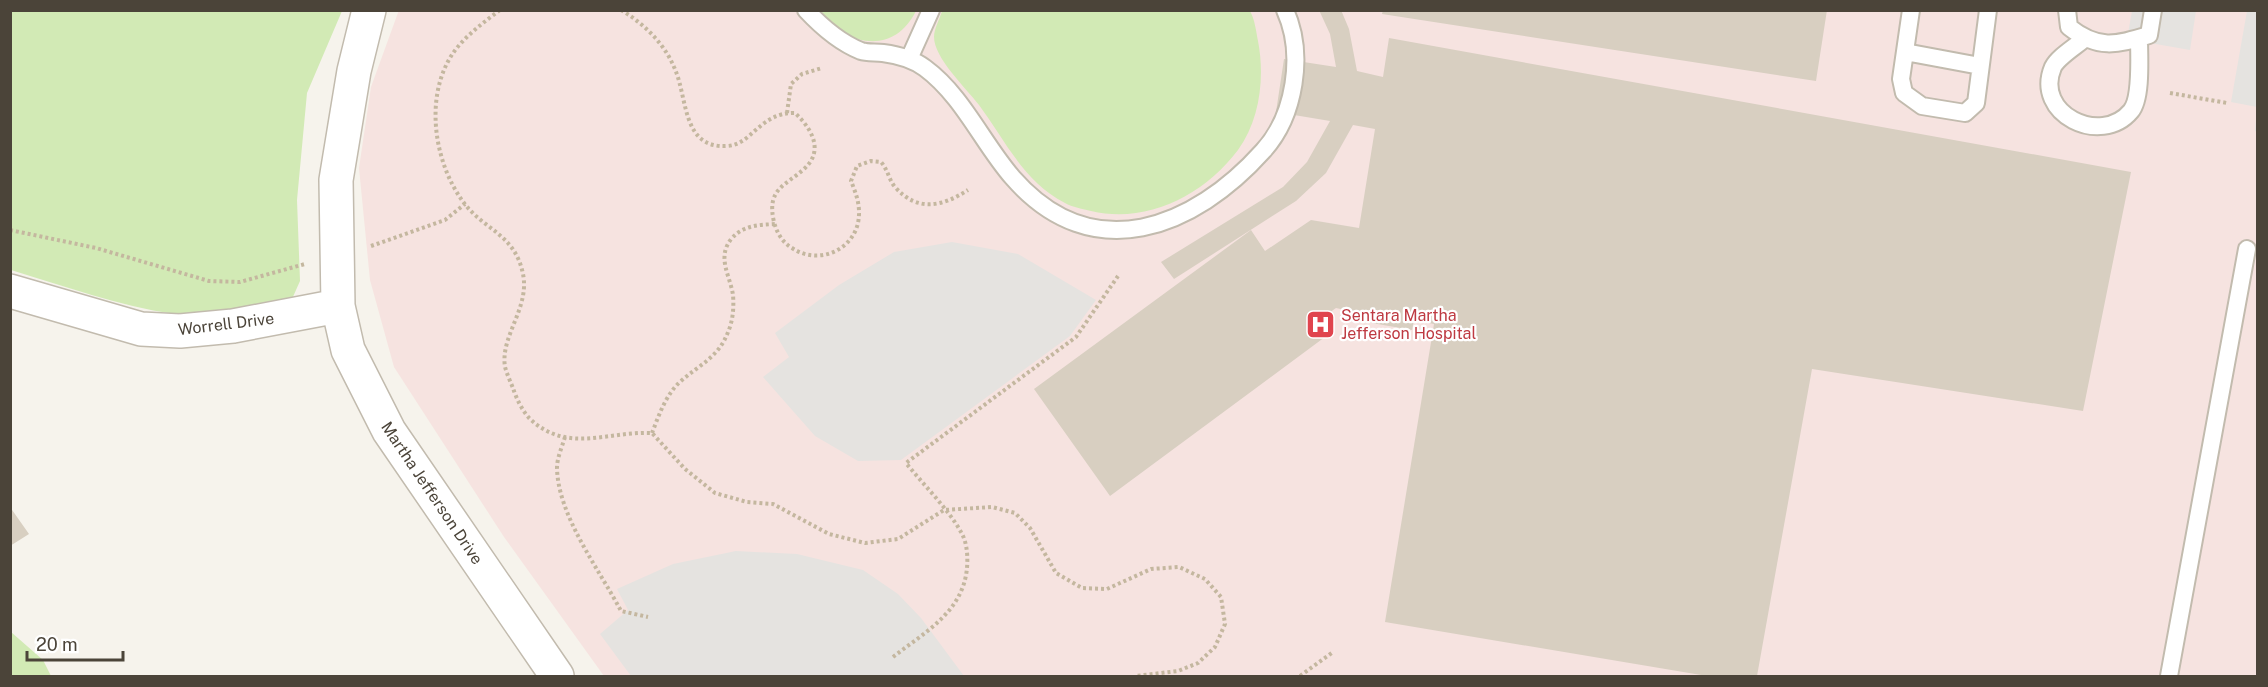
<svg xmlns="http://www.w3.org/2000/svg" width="2268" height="687" viewBox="0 0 2268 687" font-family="'Public Sans',sans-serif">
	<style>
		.medical { fill: #f6e3e0 }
		.green { fill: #d2eab5 }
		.parking { fill: #e5e3e0 }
		.building { fill: #d8cfc1 }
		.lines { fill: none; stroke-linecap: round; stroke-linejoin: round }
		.service-casing { stroke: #c2bbae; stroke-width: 20 }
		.minor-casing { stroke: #c2bbae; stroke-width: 36 }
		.path { stroke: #c4b79f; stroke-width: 4; stroke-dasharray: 3 3; stroke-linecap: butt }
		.service { stroke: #fff; stroke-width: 16 }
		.minor { stroke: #fff; stroke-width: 33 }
		.labels { text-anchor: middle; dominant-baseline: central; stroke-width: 4.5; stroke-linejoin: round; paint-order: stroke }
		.health-label { font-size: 16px; fill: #be3a42; stroke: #fff; text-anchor: start }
		.street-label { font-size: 16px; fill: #4b4439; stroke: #fff }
	</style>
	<rect width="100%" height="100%" fill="#f6f3ec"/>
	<path class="medical" d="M 399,10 L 2257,11 L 2257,676 L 604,676 L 504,537 L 394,367 L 370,280 L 359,168 L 371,87 Z"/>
	<path class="green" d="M 10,11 L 342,11 L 307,93 L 297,200 L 300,281 L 292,299 C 260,307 207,318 174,314 C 119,306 64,286 11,270 Z
		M 815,11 L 916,11 C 892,58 846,44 815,11 Z
		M 942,11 L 1250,11 C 1255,20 1256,31 1258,41 C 1265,77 1260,120 1238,150 C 1203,196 1147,224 1091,211 C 1083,209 1072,207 1065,203 C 1023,181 1005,140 979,105 C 966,88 934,58 934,37 C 934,29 940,18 942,11 Z
		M 11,632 L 43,660 L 51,676 L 11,676 Z"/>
	<path class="parking" d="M 2132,11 L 2196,11 L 2190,50 L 2127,39 Z
		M 2247,11 L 2257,11 L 2257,132 L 2255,131 L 2257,107 L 2231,102 Z
		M 952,242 L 1018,254 L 1096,300 L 1070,336 L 901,460 L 858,461 L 815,436 L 763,377 L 789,357 L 775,333 L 839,285 L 894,252 Z
		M 736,551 L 797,554 L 863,570 L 898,594 L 921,618 L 964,676 L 631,676 L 600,634 L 628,610 L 617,589 L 673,564 Z"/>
	<path class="building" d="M 1319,10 L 1341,10 L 1349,29 L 1357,71 L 1383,77 L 1389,38 L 2131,172 L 2083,411 L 1812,369 L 1757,676 L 1707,676 L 1385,622 L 1434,324 L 1414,320 L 1412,330 L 1343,318 L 1345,310 L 1336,308 L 1319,320 L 1329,334 L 1110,496 L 1034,389 L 1251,230 L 1265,251 L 1311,220 L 1359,228 L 1375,129 L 1353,125 L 1326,173 L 1296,201 L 1174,279 L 1161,262 L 1283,187 L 1307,162 L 1330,121 L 1276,112 L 1284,59 L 1336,67 L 1330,34 Z
		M 1383,10 L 1827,10 L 1816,81 L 1382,14 Z
		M 10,507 L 29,534 L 10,546 Z"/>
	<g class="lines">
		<defs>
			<path id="service" d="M 806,10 C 820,25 841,43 861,51 C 867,53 876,52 883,53 C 898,55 913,59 925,68 C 963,96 983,144 1013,178 C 1093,269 1194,228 1263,151 C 1295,116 1305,54 1285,10
				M 1911,10 L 1901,79 L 1904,93 L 1922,106 L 1965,113 L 1976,103 L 1988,10
				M 2067,10 L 2069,27 C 2098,50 2116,45 2149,35 L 2153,10
				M 2084,39 C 2075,47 2058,57 2053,67 C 2033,114 2101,147 2131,111 C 2142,98 2139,56 2139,38
				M 1905,52 L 1980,66
				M 909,59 L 931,10
				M 2169,676 L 2247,249"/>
			<path id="minor" d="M 369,10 L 354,71 L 336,180 L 338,306 L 348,350 L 389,431 L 557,676
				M 10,291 L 141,329 L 180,331 L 233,326 L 338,306"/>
		</defs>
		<use href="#service" class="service-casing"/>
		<use href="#minor" class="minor-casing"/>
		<path class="path" d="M 500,10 C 484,22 468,34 456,49 C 423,92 433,162 464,203 C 484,230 515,234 523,274 C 530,308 500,336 505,367 C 507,374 510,381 513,388 C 516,398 523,412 530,419 C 568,454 607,431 652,433 L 685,469 L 715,493 L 747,502 L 773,504 L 829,534 L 865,543 L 898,539 L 944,510 L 992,507 L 1015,513 L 1030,528 L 1056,573 L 1082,588 L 1107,589 L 1151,569 L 1179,567 L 1205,579 L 1221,597 L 1225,624 L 1215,647 L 1198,663 L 1178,671 L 1136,676
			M 621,10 C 643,23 664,43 674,67 C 688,96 681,149 727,146 C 752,145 760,112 795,113 C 810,127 825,149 805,168 C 786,186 766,188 774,222 C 777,233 782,242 792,248 C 820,267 860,248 859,212 C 859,201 855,191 851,181 L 857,166 L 871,161 L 881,162 C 888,170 889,180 895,187 C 918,213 943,206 968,190
			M 2170,93 L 2227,103
			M 787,113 L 791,84 L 802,74 L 822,68
			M 10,230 L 96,248 L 209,281 L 240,282 L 305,264
			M 371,246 L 445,220 L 465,204
			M 652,433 C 659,415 666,394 681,381 C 699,365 719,357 728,332 C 733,321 734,307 733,295 C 730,275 716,257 732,238 C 744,225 759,225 775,224
			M 565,437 C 562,447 557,458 557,468 C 558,516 599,569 621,611 L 648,617
			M 893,657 C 925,632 963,612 967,568 C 968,556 967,542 961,532 C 949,510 922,483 906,463 L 1076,337 L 1118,276
			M 1300,676 L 1333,652"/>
		<use href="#service" class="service"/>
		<use href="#minor" class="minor"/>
	</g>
	<defs>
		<symbol id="hospital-square" viewBox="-11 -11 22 22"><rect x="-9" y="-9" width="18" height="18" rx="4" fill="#e0444e" stroke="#fff"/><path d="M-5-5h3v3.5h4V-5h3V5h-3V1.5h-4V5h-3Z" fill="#fff"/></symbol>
	</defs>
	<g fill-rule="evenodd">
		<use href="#hospital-square" x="1304" y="308" width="33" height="33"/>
	</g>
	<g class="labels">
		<g class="health-label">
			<text x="1341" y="315">Sentara Martha<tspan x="1341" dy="18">Jefferson Hospital</tspan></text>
		</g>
		<g class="street-label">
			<text transform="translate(226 324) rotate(-7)">Worrell Drive</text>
			<text transform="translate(432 493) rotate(56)">Martha Jefferson Drive</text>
		</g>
	</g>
	<rect width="2268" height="687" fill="none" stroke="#4b4439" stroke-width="24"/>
	<path d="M27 651v9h96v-9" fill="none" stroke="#4b4439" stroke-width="3"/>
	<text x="36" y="651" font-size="18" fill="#4b4439" stroke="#ffffff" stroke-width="4.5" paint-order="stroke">20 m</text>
</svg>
